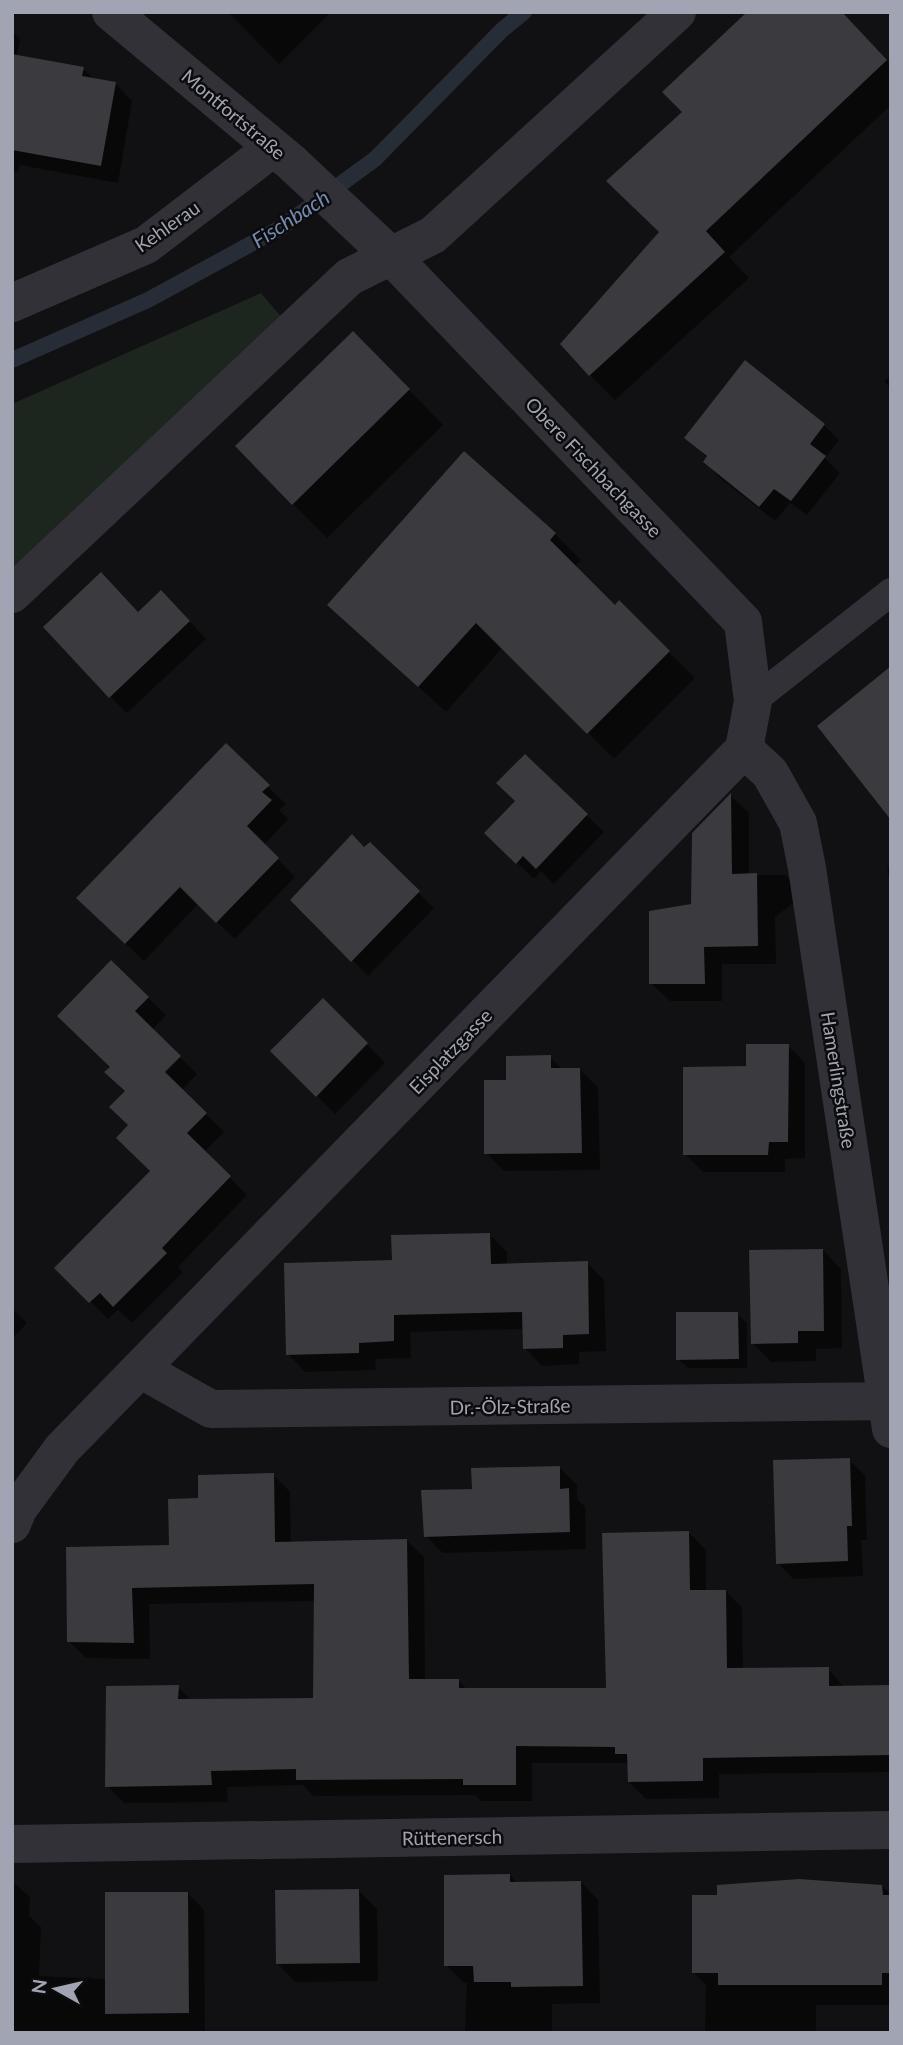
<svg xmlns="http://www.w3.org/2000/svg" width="903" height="2045" viewBox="0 0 903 2045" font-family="Lato,sans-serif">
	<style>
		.green { fill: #1d251f }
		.shadow { fill: #0007 }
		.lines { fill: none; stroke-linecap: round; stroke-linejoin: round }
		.stream { stroke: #272d36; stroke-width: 16 }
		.building { fill: #3a3a3f }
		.lane { stroke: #313137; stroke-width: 28 }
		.street { stroke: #313137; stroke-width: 38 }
		.labels { text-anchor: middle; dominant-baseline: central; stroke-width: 5; stroke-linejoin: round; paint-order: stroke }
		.street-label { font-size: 19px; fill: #a1a4b3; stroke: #0c0b0d }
		.water-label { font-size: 21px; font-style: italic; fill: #768cb0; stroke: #0c0b0d }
	</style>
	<rect width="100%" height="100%" fill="#111012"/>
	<path class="green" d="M 261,293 L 284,320 L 12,569 L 12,404 Z"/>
	<path class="shadow" d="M 228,12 L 331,12 L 279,64 Z
		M 841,12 L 891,65 L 891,105 L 729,257 L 749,278 L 615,400 L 590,375 Z
		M 12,31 L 20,39 L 17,57 L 83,69 L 95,80 L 115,83 L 132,101 L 118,183 L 20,165 L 18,172 L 12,171 Z
		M 387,367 L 443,425 L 327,538 L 293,504 Z
		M 891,376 L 891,389 L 884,381 Z
		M 824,425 L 839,440 L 825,458 L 840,473 L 807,515 L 790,503 L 775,521 L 720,478 L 705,462 L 708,458 L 687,438 Z
		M 555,534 L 581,560 L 575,567 L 615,607 L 619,603 L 695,678 L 614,759 L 503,647 L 446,712 L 329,604 Z
		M 178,609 L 206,639 L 127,713 L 110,696 L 139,614 Z
		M 226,746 L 286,804 L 279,810 L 288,819 L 264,845 L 295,877 L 235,939 L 198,904 L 144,961 L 96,916 Z
		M 525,756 L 604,832 L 554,884 L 541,871 L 534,879 L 503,850 L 517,801 Z
		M 731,796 L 749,813 L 749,875 L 785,875 L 804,895 L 775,917 L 776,964 L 722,964 L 722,1001 L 670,1001 L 651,983 L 693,906 L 694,834 Z
		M 369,844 L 434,908 L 368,976 L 293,900 Z
		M 887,867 L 891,867 L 891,889 Z
		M 111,962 L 166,1015 L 152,1030 L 197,1074 L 182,1090 L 224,1132 L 204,1152 L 247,1195 L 178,1267 L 183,1272 L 132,1323 L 118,1310 L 108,1319 L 57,1268 L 152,1171 L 130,1125 L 127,1092 L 112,1067 Z
		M 323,1000 L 385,1063 L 335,1114 L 273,1051 Z
		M 788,1046 L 805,1063 L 805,1158 L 785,1159 L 785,1172 L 703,1172 L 685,1154 L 747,1068 Z
		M 550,1057 L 563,1070 L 580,1070 L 598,1088 L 600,1170 L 504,1171 L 486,1153 L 508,1082 Z
		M 490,1235 L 507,1252 L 507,1265 L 587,1263 L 604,1280 L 606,1351 L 579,1352 L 579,1364 L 542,1366 L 525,1348 L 524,1329 L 410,1332 L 411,1358 L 375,1359 L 376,1370 L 305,1372 L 288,1354 L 394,1262 Z
		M 823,1250 L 841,1269 L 842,1348 L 816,1349 L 816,1361 L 771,1362 L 753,1343 Z
		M 12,1308 L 27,1323 L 12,1338 Z
		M 737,1314 L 747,1323 L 747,1368 L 688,1368 L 678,1359 Z
		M 849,1460 L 865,1475 L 867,1540 L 861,1540 L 863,1576 L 793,1579 L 778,1563 Z
		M 559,1467 L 577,1485 L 577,1499 L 585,1507 L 586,1549 L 443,1553 L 426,1536 L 473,1490 Z
		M 273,1475 L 290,1492 L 291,1543 L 407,1541 L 424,1557 L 425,1681 L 459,1681 L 468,1690 L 608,1690 L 689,1533 L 706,1550 L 706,1592 L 725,1591 L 742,1608 L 743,1669 L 828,1669 L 845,1688 L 889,1687 L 891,1689 L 891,1772 L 719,1774 L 719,1798 L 646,1799 L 629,1782 L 629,1766 L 626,1763 L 532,1763 L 532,1801 L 481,1801 L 475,1795 L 314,1796 L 303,1785 L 227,1787 L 228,1802 L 124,1803 L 107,1786 L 178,1687 L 192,1701 L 315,1700 L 316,1601 L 149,1604 L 150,1659 L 86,1658 L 69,1641 L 171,1546 L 200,1500 Z
		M 509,1875 L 517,1883 L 581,1882 L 598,1900 L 600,2003 L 552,2004 L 552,2033 L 465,2033 L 467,1983 L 464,1983 L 446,1965 Z
		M 12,1881 L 30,1897 L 29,1916 L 41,1927 L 39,1976 L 107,1979 L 187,1893 L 204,1910 L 205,2033 L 12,2033 Z
		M 882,1886 L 891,1895 L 891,2005 L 816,2005 L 816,2033 L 705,2033 L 706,1985 L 693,1972 Z
		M 358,1890 L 377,1909 L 378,1981 L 296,1982 L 278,1964 Z"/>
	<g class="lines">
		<path class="stream" d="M 12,360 L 148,300 L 282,227 L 375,159 L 502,30 L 524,12"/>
	</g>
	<path class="building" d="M 747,12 L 842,12 L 887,60 L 706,231 L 725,252 L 589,376 L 560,344 L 659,232 L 606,181 L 682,112 L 662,92 Z
		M 12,54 L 84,67 L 82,76 L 116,82 L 101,166 L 12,150 Z
		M 353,331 L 410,389 L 292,505 L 235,446 Z
		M 745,360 L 825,424 L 810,444 L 826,456 L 791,501 L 774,489 L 759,507 L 703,462 L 707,456 L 684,438 Z
		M 464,451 L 556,533 L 550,540 L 615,605 L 619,600 L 670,651 L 587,734 L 476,623 L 418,687 L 327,605 Z
		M 101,572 L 138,612 L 161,590 L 190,621 L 109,698 L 43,627 Z
		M 891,666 L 891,820 L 817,726 Z
		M 226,743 L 270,785 L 262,792 L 272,800 L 247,826 L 279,858 L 216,923 L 180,887 L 125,944 L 76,898 Z
		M 525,754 L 588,814 L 536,869 L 523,856 L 516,864 L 484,833 L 515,801 L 496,783 Z
		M 731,793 L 732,874 L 757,873 L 758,946 L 704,947 L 705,984 L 649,984 L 649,911 L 691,904 L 692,833 Z
		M 352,834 L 364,847 L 370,842 L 420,891 L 351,962 L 290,900 Z
		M 111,960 L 149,997 L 135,1011 L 181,1056 L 165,1072 L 207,1113 L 187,1133 L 231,1176 L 162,1248 L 167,1253 L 113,1307 L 100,1293 L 89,1303 L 54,1268 L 150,1171 L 116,1138 L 128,1125 L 109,1107 L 125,1091 L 104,1072 L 110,1067 L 57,1016 Z
		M 323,998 L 368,1043 L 316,1097 L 270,1051 Z
		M 746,1044 L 789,1044 L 788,1142 L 769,1142 L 768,1155 L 683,1155 L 683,1067 L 746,1066 Z
		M 551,1055 L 551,1068 L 580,1068 L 582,1153 L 484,1154 L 484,1080 L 506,1080 L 506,1056 Z
		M 490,1233 L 491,1264 L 588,1261 L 589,1334 L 563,1335 L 563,1348 L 523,1349 L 522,1312 L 394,1315 L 394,1341 L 359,1343 L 359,1353 L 286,1355 L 284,1263 L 392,1260 L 391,1235 Z
		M 823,1249 L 824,1331 L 798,1331 L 798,1343 L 751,1344 L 749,1250 Z
		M 676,1312 L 738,1312 L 739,1359 L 676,1360 Z
		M 850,1458 L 852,1526 L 847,1526 L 848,1561 L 776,1564 L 773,1460 Z
		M 560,1466 L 560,1489 L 569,1488 L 570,1532 L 424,1537 L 421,1490 L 472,1489 L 471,1468 Z
		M 274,1473 L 275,1542 L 407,1539 L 409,1679 L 459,1679 L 459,1688 L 606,1688 L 602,1533 L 689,1531 L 690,1590 L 726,1590 L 727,1668 L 829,1667 L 829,1686 L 890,1685 L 891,1755 L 703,1758 L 703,1781 L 628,1782 L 627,1754 L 615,1754 L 615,1747 L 516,1746 L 516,1785 L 463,1785 L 463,1779 L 296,1780 L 296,1769 L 211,1771 L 212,1785 L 105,1787 L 106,1686 L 179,1685 L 178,1699 L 313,1698 L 314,1584 L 132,1588 L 134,1643 L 67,1642 L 66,1547 L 169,1545 L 168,1499 L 198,1498 L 198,1475 Z
		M 510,1874 L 510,1882 L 581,1881 L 583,1986 L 511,1987 L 511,1982 L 474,1982 L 473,1966 L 444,1966 L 444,1875 Z
		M 799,1879 L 882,1885 L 883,1895 L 891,1895 L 891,1973 L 882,1973 L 882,1985 L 718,1985 L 718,1973 L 692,1973 L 692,1895 L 717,1895 L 717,1885 Z
		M 359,1889 L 360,1963 L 276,1964 L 275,1890 Z
		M 105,1892 L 188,1892 L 189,2013 L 105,2014 Z"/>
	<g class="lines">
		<path class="lane" d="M 753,701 L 891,592"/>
		<path class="street" d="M 12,303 L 146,245 L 273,148
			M 12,594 L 349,277 L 433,235 L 677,12
			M 744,749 L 770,773 L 798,823 L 807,868 L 891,1429
			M 140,1369 L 211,1409 L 891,1401
			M 12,1524 L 18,1509 L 62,1449 L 744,749 L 753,701 L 743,622 L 390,255 L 291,162 L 111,12
			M 12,1844 L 891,1830"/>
	</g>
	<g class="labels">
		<g class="street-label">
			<text transform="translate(234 114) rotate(40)">Montfortstraße</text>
			<text transform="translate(167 226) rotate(-35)">Kehlerau</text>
			<text transform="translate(594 467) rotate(46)">Obere Fischbachgasse</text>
			<text transform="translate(450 1051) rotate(-46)">Eisplatzgasse</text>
			<text transform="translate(839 1080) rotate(81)">Hamerlingstraße</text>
			<text transform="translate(510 1406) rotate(-1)">Dr.-Ölz-Straße</text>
			<text transform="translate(452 1837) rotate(-1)">Rüttenersch</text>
		</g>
		<g class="water-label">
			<text transform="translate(290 218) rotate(-33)">Fischbach</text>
		</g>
	</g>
	<rect width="903" height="2045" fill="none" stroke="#a1a4b3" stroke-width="28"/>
	<g transform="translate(56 1989) rotate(278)" stroke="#0c0b0d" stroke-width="5" paint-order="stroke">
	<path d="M0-5L12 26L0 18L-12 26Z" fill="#a1a4b3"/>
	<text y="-10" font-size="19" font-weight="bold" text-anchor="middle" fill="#a1a4b3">N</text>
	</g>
</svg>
